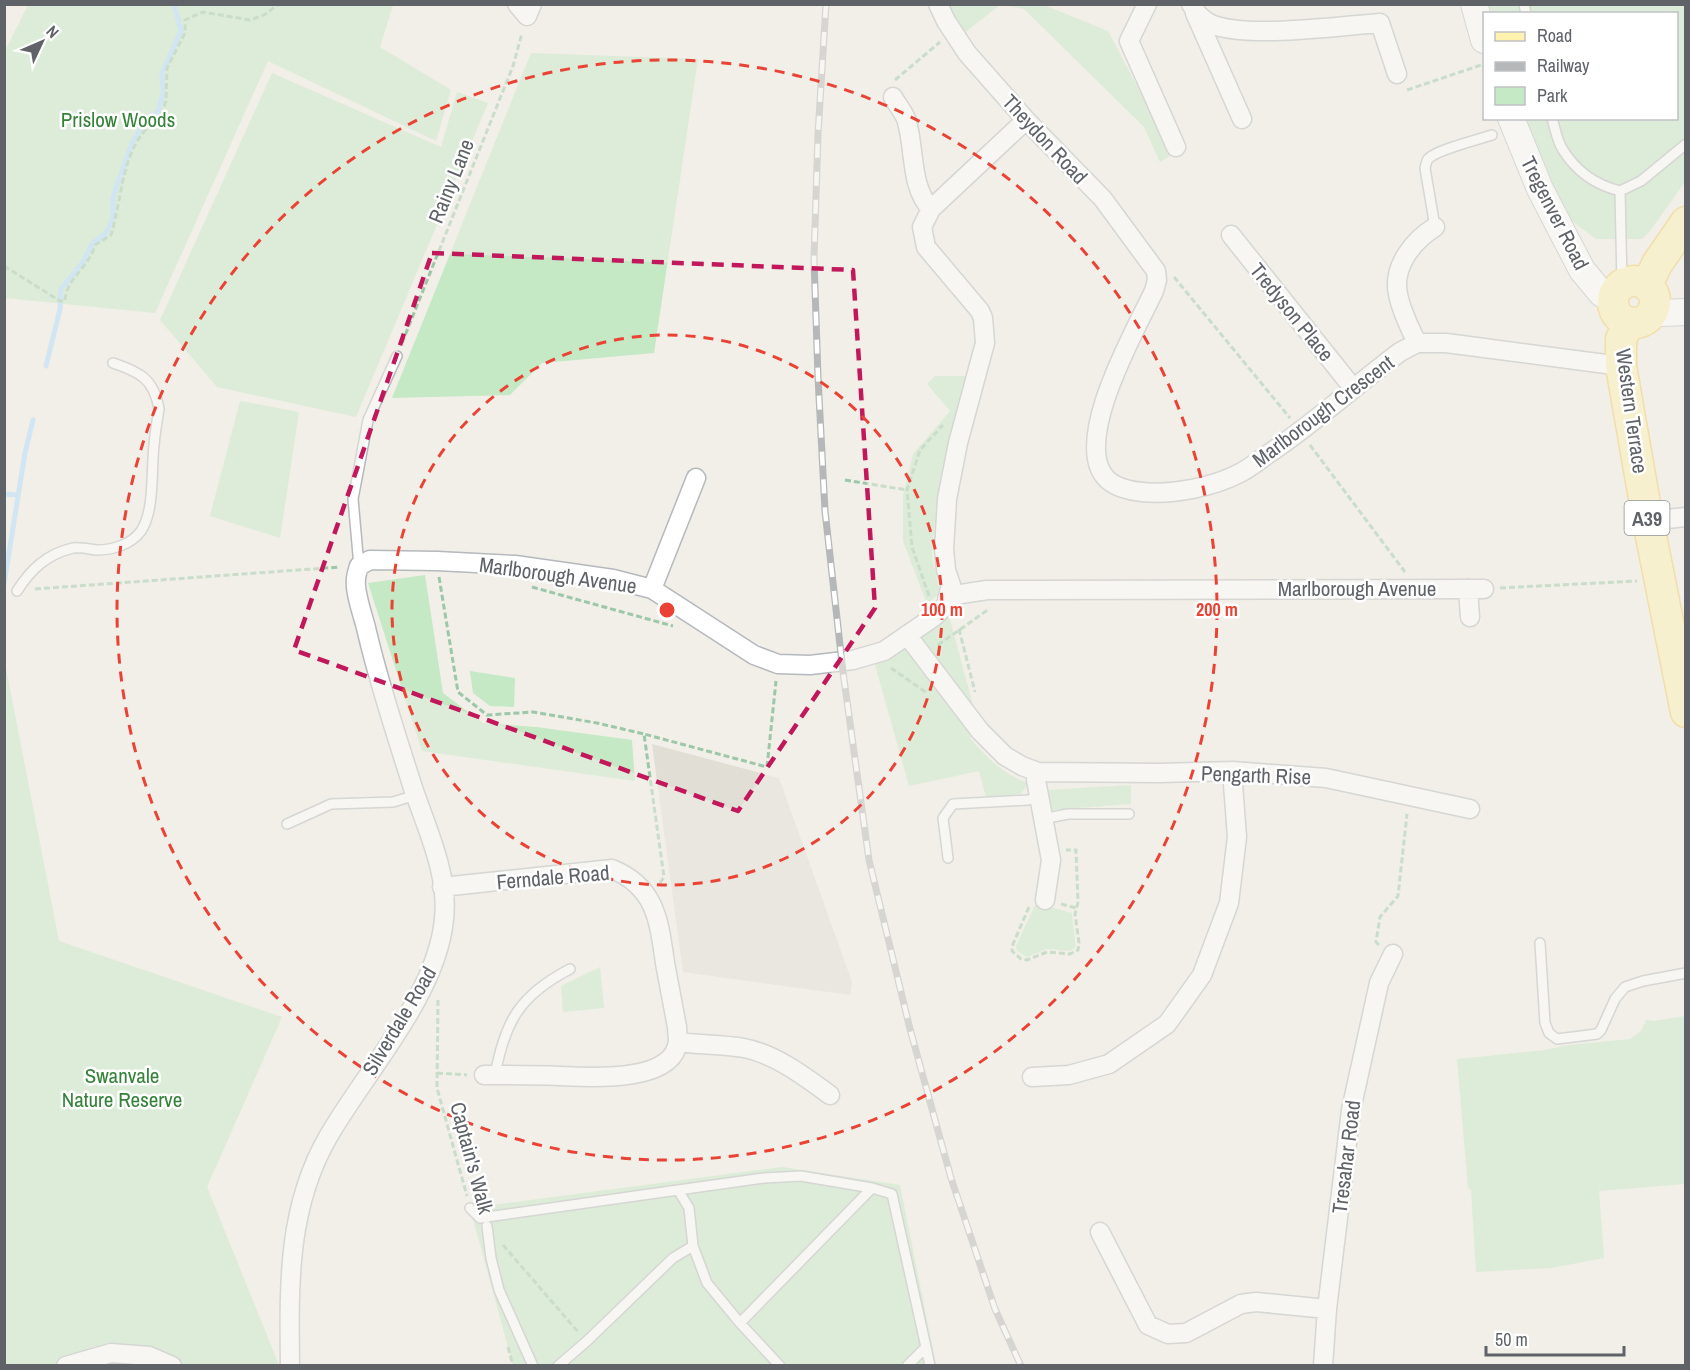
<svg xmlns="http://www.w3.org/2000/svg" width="1690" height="1370" viewBox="0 0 1690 1370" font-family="'Archivo Narrow',sans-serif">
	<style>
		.education { fill: #e1ded6 }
		.green { fill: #c5e8c5 }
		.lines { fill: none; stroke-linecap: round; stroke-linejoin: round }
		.stream { stroke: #aadaff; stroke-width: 5 }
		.lane-casing { stroke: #b5b8bc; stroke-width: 12 }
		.street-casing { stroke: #b5b8bc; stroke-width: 21 }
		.secondary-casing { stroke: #b6babf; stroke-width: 28 }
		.primary-casing { stroke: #f2c960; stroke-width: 33 }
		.path { stroke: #9cc7a9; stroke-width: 3; stroke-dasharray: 6 3; stroke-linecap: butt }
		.lane { stroke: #fff; stroke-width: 9 }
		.street { stroke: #fff; stroke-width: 18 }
		.secondary { stroke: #fff; stroke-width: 26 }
		.primary { stroke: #fff2af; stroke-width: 30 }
		.rail-casing { stroke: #b6b7b8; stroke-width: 7 }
		.rail { stroke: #fff; stroke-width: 4.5; stroke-dasharray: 14; stroke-linecap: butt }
		.marked { fill: none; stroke: #c2185b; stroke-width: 4.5; stroke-dasharray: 12 8; stroke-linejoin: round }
		.ring { fill: none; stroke: #ea4335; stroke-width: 3; stroke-dasharray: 10 8 }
		.labels { text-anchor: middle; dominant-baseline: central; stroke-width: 5; stroke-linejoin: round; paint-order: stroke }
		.shield { fill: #fff; stroke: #8f9295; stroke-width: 1.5 }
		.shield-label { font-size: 20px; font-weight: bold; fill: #5f6368 }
		.park-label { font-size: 21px; fill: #348238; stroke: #fff }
		.street-label { font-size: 21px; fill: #5f6368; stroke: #fff }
		.centre { fill: #ea4335; stroke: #fff; stroke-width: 3 }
		.ring-label { font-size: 18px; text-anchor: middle; font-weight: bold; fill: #ea4335; stroke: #fff; stroke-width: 5; stroke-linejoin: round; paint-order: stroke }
	</style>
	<rect width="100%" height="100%" fill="#f1efe8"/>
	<path class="education" d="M 652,744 L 779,778 L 852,982 L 850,995 L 683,972 Z"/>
	<path class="green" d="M 28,5 L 393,5 L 380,47 L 451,90 L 436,141 L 268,61 L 155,313 L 5,298 L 5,51 Z
		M 948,5 L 1000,5 L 963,34 Z
		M 1004,5 L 1044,5 L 1108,31 L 1173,154 L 1160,162 L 1144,127 L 1024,9 Z
		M 1489,5 L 1685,5 L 1685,182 L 1650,231 L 1642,239 L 1596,239 L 1568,218 L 1525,119 L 1676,118 L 1676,14 L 1492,14 Z
		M 531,53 L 698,59 L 654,353 L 542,363 L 510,395 L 392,398 Z
		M 272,73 L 441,147 L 457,92 L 488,103 L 356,417 L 217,387 L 160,320 Z
		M 935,376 L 965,376 L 968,379 C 950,436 936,494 932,553 C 932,567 940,580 939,594 L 927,604 L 903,541 L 903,496 L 913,454 L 950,411 L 927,384 Z
		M 240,401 L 299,412 L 280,538 L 210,516 Z
		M 425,575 L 443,693 L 483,723 L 536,727 L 632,740 L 635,781 L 422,751 L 368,583 Z
		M 946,605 L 980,731 L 970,738 C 987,758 1002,773 1027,783 L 1024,790 L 1020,794 L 986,797 L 979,771 L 909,786 L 872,654 Z
		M 4,658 L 59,941 L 282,1017 L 207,1187 L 279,1365 L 186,1365 L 155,1358 L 172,1365 L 66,1365 L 126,1346 L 95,1346 L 58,1365 L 5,1365 Z
		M 470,671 L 515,678 L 514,707 L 490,706 L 473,693 Z
		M 1131,785 L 1131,804 L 1050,810 L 1047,790 Z
		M 1036,903 L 1072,913 C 1072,925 1076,936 1075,948 L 1069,951 L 1047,949 L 1027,957 L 1017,951 L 1016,946 Z
		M 600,967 L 604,1008 L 563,1012 L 561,986 Z
		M 1685,1016 L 1685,1184 L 1599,1191 L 1604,1258 L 1551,1268 L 1476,1272 L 1471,1189 L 1468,1188 L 1457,1059 L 1545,1050 L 1569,1045 L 1630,1039 L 1641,1031 L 1646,1020 L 1654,1021 Z
		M 782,1167 L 900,1185 L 936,1365 L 513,1365 L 470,1208 Z"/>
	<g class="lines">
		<path class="stream" d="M 46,366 L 60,309 L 61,289 L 83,262 L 92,244 L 106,233 L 113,218 L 113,199 L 116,188 L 133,141 L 146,121 L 158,111 L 163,94 L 162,73 L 181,31 L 174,4
			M 4,494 L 18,495
			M 4,584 L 25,453 L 33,420"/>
		<defs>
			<path id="lane" d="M 1524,4 L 1526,14
				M 1552,118 C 1555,128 1557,141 1563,150 C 1576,171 1596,185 1620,191 L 1641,181 L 1686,144
				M 1620,191 L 1622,284
				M 1435,227 L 1425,168 C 1426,165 1426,162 1428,159 C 1436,150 1480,139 1492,135
				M 359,566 L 353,499 L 368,420 L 397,356
				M 17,591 C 31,569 47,554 73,548 C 81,547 89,549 96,550 C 112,550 131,545 141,531 C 155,510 151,470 154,445 C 155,433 157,421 159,409 C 154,379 140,372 113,363
				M 1042,819 L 1068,814 L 1129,814
				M 287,824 L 331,804 L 393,802 L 416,795
				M 948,858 L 943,818 L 953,804 L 1028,800 L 1038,797
				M 1540,943 L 1545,1023 L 1549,1033 L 1557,1039 L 1597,1034 L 1601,1030 L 1615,999 L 1625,987 L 1643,981 L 1686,973
				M 495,1075 C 505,1021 520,995 570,969
				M 678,1190 L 764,1178 L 801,1176 L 872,1188
				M 470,1208 L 480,1218 L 678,1190 L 689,1208 L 693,1246 L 707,1283 L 740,1323 L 780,1366
				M 487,1226 L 491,1258 L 499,1290 L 533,1366
				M 740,1323 L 872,1188 L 892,1194 L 926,1347 L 907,1366
				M 926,1347 L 930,1366
				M 558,1366 L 587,1341 L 673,1258 L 693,1246"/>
			<path id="street" d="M 517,4 L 527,16 L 532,4
				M 938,4 L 946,21 L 967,53 L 1026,120 L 1103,199 L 1156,271 L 1157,280 L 1154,291 C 1135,331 1073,439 1105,477 C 1113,487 1130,491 1142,492 C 1173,495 1213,487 1240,473 C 1252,467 1263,457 1274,450 C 1318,420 1357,384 1400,352 L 1417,343 L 1446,343 L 1621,366
				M 1147,4 L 1129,41 L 1176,147
				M 1191,4 C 1195,12 1203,20 1211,24 C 1247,39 1338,26 1380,23 L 1397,74
				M 1195,13 L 1242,119
				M 893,97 C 897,105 905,113 907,122 C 915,150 910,187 931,209 L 922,227 L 926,247 L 980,311 L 983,318 L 985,343 L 958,443 L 947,499 L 944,549 L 946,570 L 951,585 L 948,596
				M 931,209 L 1026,120
				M 1231,235 L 1353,388
				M 1417,343 C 1410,328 1401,311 1398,294 C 1392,266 1414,240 1435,227
				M 1648,521 L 1686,517
				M 652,589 L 696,478
				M 1468,589 L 1470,617
				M 907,635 L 980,731 L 1005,756 L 1022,766 L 1038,772 L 1160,773 L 1232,771 L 1326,778 L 1470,809
				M 1038,772 L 1036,780 L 1051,860 L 1045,900
				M 442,887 L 612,869 C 656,887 659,921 665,963 C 669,984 673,1006 677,1027 C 677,1031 678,1037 678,1041 C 674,1084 588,1077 559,1076 C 534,1075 509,1075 484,1075
				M 678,1042 C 700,1045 722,1044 744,1048 C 775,1054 804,1076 830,1095
				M 1032,1077 L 1069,1075 L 1109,1064 L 1167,1024 L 1202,975 L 1229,903 L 1237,837 L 1232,771
				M 1100,1232 L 1148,1325 L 1168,1334 L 1186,1333 L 1241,1304 L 1256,1302 L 1327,1309
				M 66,1366 L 111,1353 L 149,1356 L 172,1366
				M 290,1366 C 289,1286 287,1208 328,1137 C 366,1071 437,995 444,919 C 449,875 427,829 413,788 C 397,737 379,684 367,632 C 364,618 354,592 356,579 C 356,575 358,570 359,566 L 370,560 L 437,561 L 515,565 L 613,579 L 652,589 L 754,655 L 778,664 L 810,665 L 853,660 L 884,651 L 935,616 L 946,605 L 948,596 L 987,590 L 1484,589
				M 1323,1366 L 1327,1309 L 1351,1110 L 1379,983 L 1393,954"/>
			<path id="secondary" d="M 1474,4 L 1484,40
				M 1511,118 L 1540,189 L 1582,270 L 1602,294 L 1612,298
				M 1653,311 L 1661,313 L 1686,312"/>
			<path id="primary" d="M1613 302a21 21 0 1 1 42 0a21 21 0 1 1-42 0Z
				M 1647,285 L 1657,264 L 1686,222
				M 1629,323 L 1621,339 L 1621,366 L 1648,521 L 1686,712"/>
		</defs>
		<use href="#lane" class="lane-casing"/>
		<use href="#street" class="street-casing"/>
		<use href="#secondary" class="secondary-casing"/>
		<use href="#primary" class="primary-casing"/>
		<path class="path" d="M 895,80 L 940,42
			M 1407,90 L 1484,64
			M 4,266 L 60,301 L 65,301 C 66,278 89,268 95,245 L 111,235 C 123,197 121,141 160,118 L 166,101 L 167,68 L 185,33 L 185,20 L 203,12 L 250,20 L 264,15 L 279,4
			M 1174,277 L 1290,418
			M 402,343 L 513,66 L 522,33
			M 1310,445 L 1405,572
			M 845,480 L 907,490
			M 439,577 L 458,692 L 487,715 L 533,712 L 597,723 L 644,734
			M 532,587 L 673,626
			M 1500,588 L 1637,581
			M 35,589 L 340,567
			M 929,596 L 912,547 L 907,490 L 920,450 L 943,425
			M 959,629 L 975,692
			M 938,645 L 989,609
			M 891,668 L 927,693
			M 660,883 L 664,877 L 644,734 L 767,767 L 776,681
			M 1061,904 L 1076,908
			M 1029,907 L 1013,944 L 1012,951 L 1021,959 L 1027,960 L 1047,952 L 1070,954 L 1078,950 L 1079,943 L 1075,914 L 1078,902 L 1076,850 L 1066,850
			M 1379,945 L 1376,942 L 1380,917 L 1398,896 L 1407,814
			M 438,1000 L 437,1088 L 467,1196
			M 437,1073 L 467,1075
			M 503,1245 L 579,1333
			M 508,1347 L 513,1366"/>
		<use href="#lane" class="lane"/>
		<use href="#street" class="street"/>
		<use href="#secondary" class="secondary"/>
		<use href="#primary" class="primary"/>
		<defs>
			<path id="rail" d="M 826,4 L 818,134 L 814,259 L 818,377 L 825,511 L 843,672 L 869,860 L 910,1029 L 951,1178 L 995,1309 L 1021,1366"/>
		</defs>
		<use href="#rail" class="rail-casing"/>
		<use href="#rail" class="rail"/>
	</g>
	<path d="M0 0H1690V1370H0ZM 432,253 L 853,270 L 875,608 L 738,811 L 294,650 Z" fill="#f1efe8" fill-opacity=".55" fill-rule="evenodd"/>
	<path class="marked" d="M 432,253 L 853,270 L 875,608 L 738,811 L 294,650 Z"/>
	<g class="ring">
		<circle cx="667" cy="610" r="275"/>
		<circle cx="667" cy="610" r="550"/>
	</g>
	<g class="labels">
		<rect class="shield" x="1624.5" y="501" width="45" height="34" rx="4.5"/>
		<g class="shield-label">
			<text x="1647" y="518">A39</text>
		</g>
		<g class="park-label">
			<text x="118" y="119">Prislow Woods</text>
			<text x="122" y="1075">Swanvale<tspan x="122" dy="24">Nature Reserve</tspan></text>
		</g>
		<g class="street-label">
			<text transform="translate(1045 139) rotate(47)">Theydon Road</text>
			<text transform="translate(451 181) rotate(-68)">Rainy Lane</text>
			<text transform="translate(1555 213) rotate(63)">Tregenver Road</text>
			<text transform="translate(1292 312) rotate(51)">Tredyson Place</text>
			<text transform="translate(1323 411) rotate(-37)">Marlborough Crescent</text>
			<text transform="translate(1632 411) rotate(82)">Western Terrace</text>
			<text transform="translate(558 575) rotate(8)">Marlborough Avenue</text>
			<text x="1357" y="588">Marlborough Avenue</text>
			<text transform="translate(1256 775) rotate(2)">Pengarth Rise</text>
			<text transform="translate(553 877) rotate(-5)">Ferndale Road</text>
			<text transform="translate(399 1021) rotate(-59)">Silverdale Road</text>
			<text transform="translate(1346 1157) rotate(-83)">Tresahar Road</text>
			<text transform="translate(472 1158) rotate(75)">Captain's Walk</text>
		</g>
	</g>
	<circle cx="667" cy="610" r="9" class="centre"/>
	<g class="ring-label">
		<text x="942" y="616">100 m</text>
		<text x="1217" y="616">200 m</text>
	</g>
	<rect width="1690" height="1370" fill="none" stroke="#5f6368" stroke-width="12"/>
	<rect x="1483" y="12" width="195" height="108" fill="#ffffff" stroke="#bfc1c3" stroke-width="1.5"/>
	<rect x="1495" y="32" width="30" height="9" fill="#fff2af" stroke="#bfc1c3" stroke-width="1.5"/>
	<text x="1537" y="42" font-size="18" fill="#5f6368">Road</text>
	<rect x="1495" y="62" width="30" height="9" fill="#b6b7b8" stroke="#bfc1c3" stroke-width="1.5"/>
	<text x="1537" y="72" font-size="18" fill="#5f6368">Railway</text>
	<rect x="1495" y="87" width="30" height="18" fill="#c5e8c5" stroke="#bfc1c3" stroke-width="1.5"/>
	<text x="1537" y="102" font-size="18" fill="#5f6368">Park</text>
	<g transform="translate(42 42) rotate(46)" stroke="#ffffff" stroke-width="4.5" paint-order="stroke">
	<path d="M0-4.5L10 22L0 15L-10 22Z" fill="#5f6368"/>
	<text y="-9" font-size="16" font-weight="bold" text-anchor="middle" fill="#5f6368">N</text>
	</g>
	<path d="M1486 1346v9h138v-9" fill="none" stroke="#5f6368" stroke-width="3"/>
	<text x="1495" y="1346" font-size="18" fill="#5f6368" stroke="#ffffff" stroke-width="4.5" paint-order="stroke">50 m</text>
</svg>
